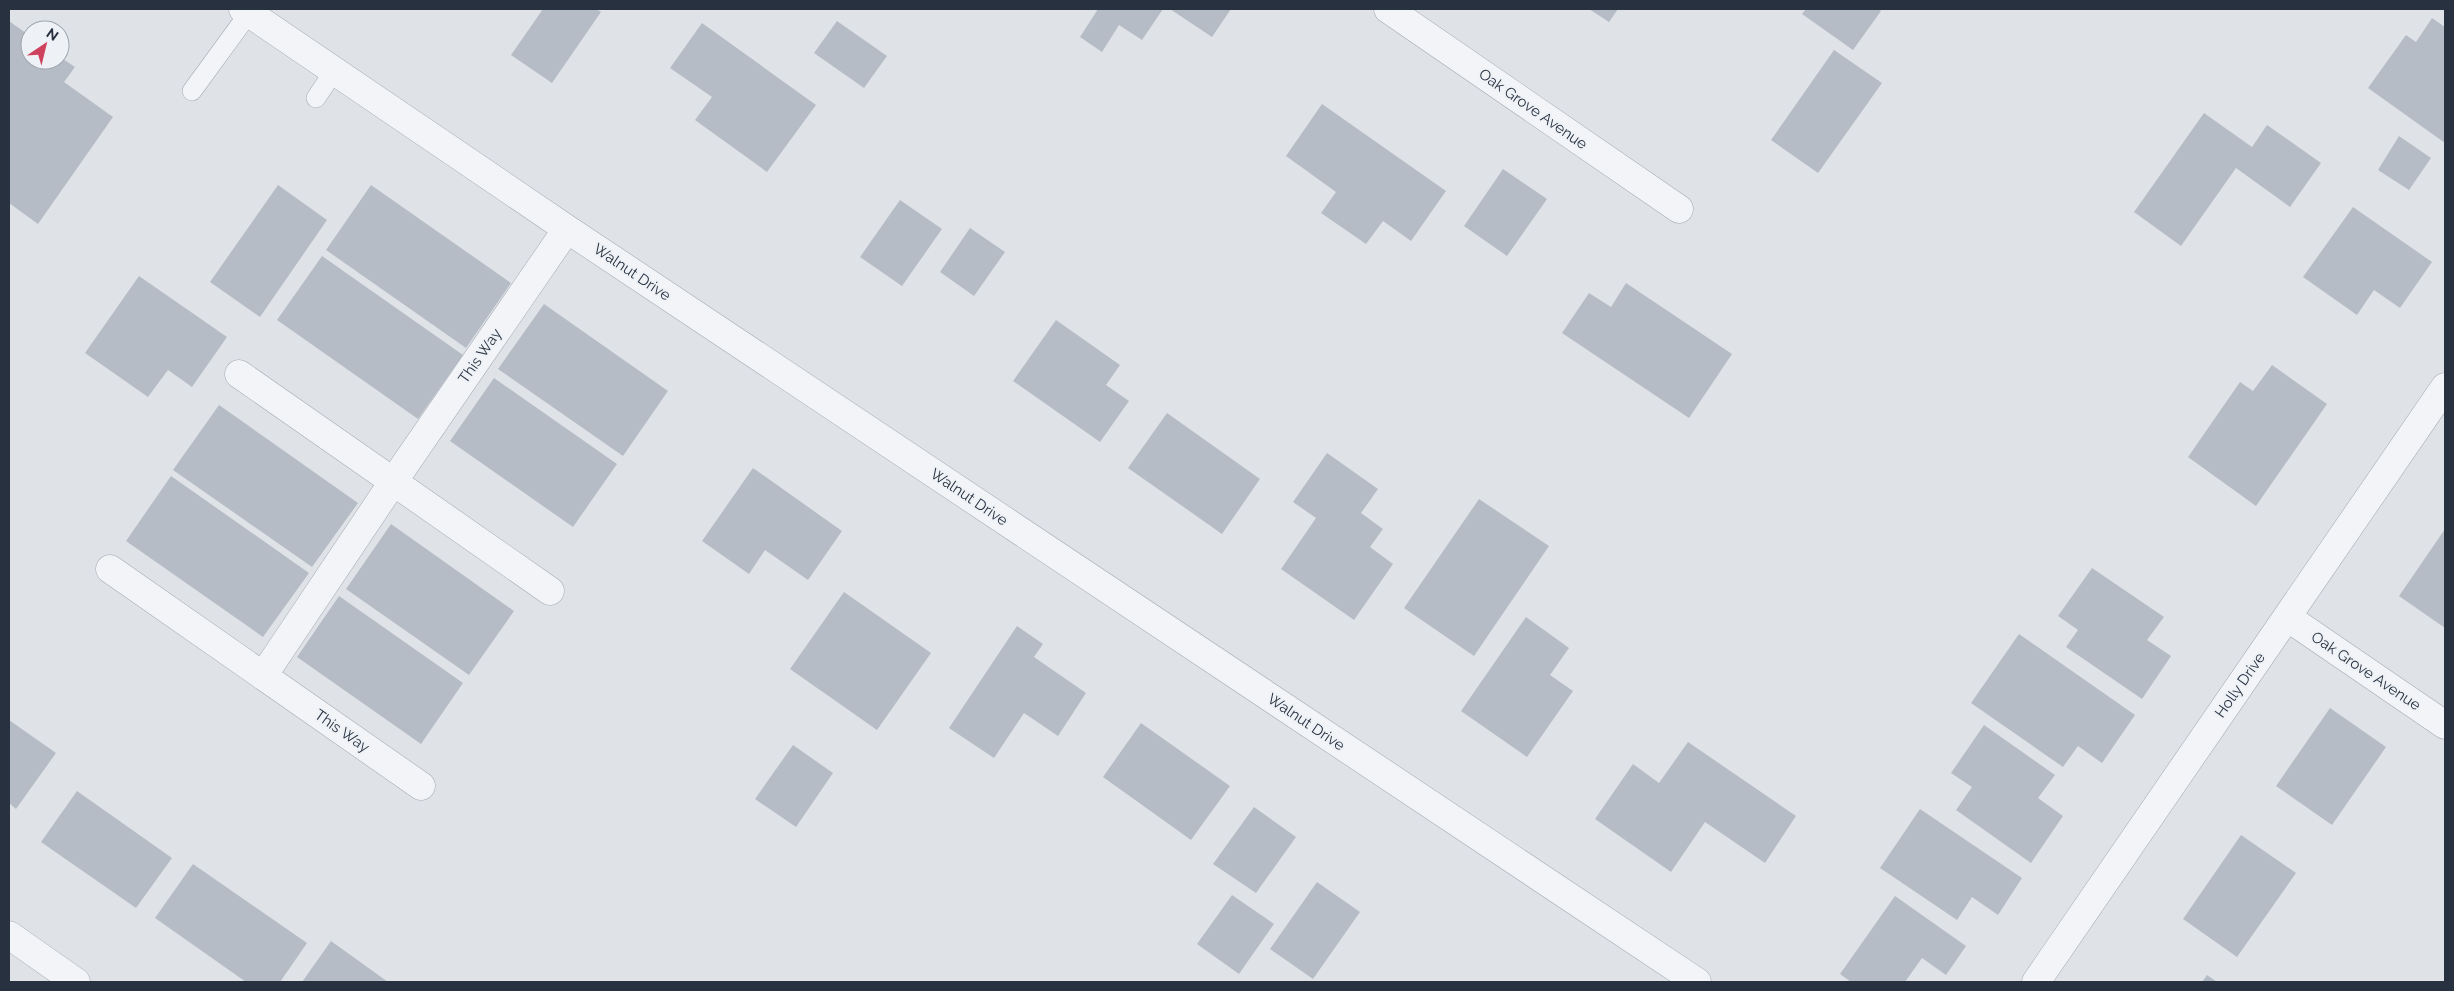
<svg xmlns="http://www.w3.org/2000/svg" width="2454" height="991" viewBox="0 0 2454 991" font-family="Raleway,sans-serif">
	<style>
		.building { fill: #b6bcc5 }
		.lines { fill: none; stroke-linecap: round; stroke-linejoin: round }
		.service-casing { stroke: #a4aab2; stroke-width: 20 }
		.minor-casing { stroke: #a4aab2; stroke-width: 29 }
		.service { stroke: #f2f4f7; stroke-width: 19 }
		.minor { stroke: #f2f4f7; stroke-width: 28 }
		.labels { text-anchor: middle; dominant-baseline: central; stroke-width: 4; stroke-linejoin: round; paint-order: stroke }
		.street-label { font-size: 15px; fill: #283140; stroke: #eef2f6 }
	</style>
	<rect width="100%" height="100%" fill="#dfe3e8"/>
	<path class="building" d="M 543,9 L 596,9 L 601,12 L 552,83 L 511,55 Z
		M 1098,9 L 1163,9 L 1142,40 L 1119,25 L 1102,52 L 1080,37 Z
		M 1170,9 L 1231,9 L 1212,37 Z
		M 1589,9 L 1618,9 L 1609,22 Z
		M 1806,9 L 1878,9 L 1881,11 L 1853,50 L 1802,14 Z
		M 2432,18 L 2445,27 L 2445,143 L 2368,88 L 2406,35 L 2416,42 Z
		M 9,21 L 30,36 L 30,60 L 60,60 L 60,57 L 75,67 L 64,82 L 113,117 L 38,224 L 9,203 Z
		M 837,21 L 887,56 L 864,88 L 814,53 Z
		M 702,23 L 816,105 L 767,172 L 695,120 L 712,97 L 670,68 Z
		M 1834,50 L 1882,83 L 1818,173 L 1771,140 Z
		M 1322,104 L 1446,191 L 1411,241 L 1383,221 L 1366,244 L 1321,213 L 1336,192 L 1286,156 Z
		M 2204,113 L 2252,147 L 2267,125 L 2321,163 L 2290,207 L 2236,168 L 2181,246 L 2134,212 Z
		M 2399,136 L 2431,158 L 2409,190 L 2378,170 Z
		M 1503,169 L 1547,199 L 1507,256 L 1464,226 Z
		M 278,185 L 327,220 L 260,317 L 210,282 Z
		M 371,185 L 511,283 L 466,348 L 326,250 Z
		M 900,200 L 942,229 L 902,286 L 860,257 Z
		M 2353,207 L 2432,262 L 2400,308 L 2374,290 L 2357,315 L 2303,277 Z
		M 970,228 L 1005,252 L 974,296 L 940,272 Z
		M 322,256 L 463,355 L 418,419 L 277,320 Z
		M 139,276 L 227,337 L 192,387 L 168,370 L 148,397 L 85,353 Z
		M 1626,283 L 1732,354 L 1689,418 L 1562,333 L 1589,293 L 1611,307 Z
		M 544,304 L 668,391 L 623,456 L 498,369 Z
		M 1056,320 L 1120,365 L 1106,385 L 1129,401 L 1100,442 L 1013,381 Z
		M 2272,365 L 2327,404 L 2256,506 L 2188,457 L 2240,382 L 2253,391 Z
		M 494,378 L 617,464 L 573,527 L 450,441 Z
		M 219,405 L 358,503 L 312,567 L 173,470 Z
		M 1167,413 L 1260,479 L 1222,534 L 1128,468 Z
		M 1327,453 L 1378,489 L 1361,513 L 1383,529 L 1370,547 L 1393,564 L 1354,620 L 1281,569 L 1316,518 L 1293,502 Z
		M 753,468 L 842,531 L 808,580 L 765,550 L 749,574 L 702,541 Z
		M 171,476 L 309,573 L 263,637 L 126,541 Z
		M 1479,499 L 1549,546 L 1474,656 L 1404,608 Z
		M 391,524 L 514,611 L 469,675 L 346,589 Z
		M 2445,529 L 2445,628 L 2399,596 Z
		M 2092,568 L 2164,617 L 2147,640 L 2171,656 L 2142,699 L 2066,647 L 2078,630 L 2058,616 Z
		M 844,592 L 931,653 L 877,730 L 790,669 Z
		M 339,596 L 463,683 L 421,744 L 297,657 Z
		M 1526,617 L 1569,648 L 1550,675 L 1573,691 L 1527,757 L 1461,711 Z
		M 1017,626 L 1043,644 L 1034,657 L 1086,693 L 1058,736 L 1024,713 L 994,758 L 949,728 Z
		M 2019,634 L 2135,715 L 2102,763 L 2078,746 L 2063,767 L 1971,703 Z
		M 2330,708 L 2386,747 L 2332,825 L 2276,786 Z
		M 9,720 L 56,753 L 16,809 L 9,803 Z
		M 1141,723 L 1230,786 L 1191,840 L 1103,777 Z
		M 1984,725 L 2055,775 L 2038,798 L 2063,816 L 2031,863 L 1956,810 L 1972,787 L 1951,773 Z
		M 1688,742 L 1796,816 L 1765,863 L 1705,822 L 1671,872 L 1595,819 L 1633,764 L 1659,783 Z
		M 793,745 L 833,773 L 796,827 L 755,799 Z
		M 77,791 L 172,858 L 136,908 L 41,842 Z
		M 1254,807 L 1296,837 L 1256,893 L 1213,864 Z
		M 1920,809 L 2022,878 L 1998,915 L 1972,897 L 1957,920 L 1880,868 Z
		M 2241,835 L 2296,873 L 2237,957 L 2183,919 Z
		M 193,864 L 307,943 L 280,982 L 246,982 L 155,918 Z
		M 1317,882 L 1360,912 L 1313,979 L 1270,949 Z
		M 1232,895 L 1274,924 L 1239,974 L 1197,944 Z
		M 1895,896 L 1966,946 L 1946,975 L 1922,958 L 1905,982 L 1851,982 L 1840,974 Z
		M 331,941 L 388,982 L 302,982 Z
		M 2207,975 L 2217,982 L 2202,982 Z"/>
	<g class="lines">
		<defs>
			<path id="service" d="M 192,91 L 249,13
				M 316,98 L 334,71"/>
			<path id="minor" d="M 243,9 L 567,229 L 1697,982
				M 1388,9 L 1679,209
				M 239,374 L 550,591
				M 110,569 L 421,786
				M 2287,617 L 2445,725
				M 263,676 L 393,482 L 567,229
				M 9,935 L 76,982
				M 2036,982 L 2445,387"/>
		</defs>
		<use href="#service" class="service-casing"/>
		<use href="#minor" class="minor-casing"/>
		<use href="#service" class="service"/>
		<use href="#minor" class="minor"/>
	</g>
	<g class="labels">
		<g class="street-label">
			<text transform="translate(1533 109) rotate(35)">Oak Grove Avenue</text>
			<text transform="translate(632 272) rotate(34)">Walnut Drive</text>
			<text transform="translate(480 356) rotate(-55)">This Way</text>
			<text transform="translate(969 497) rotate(34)">Walnut Drive</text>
			<text transform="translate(2366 671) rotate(34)">Oak Grove Avenue</text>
			<text transform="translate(2240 685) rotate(-55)">Holly Drive</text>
			<text transform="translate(1306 722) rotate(34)">Walnut Drive</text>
			<text transform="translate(342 731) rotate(35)">This Way</text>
		</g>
	</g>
	<rect width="2454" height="991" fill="none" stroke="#283140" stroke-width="20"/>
	<g transform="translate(45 45) rotate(35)"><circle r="24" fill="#eef2f6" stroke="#9fa5ad"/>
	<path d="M0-4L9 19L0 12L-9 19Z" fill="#cf425d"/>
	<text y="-8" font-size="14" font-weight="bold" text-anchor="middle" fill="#283140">N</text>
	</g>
</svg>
